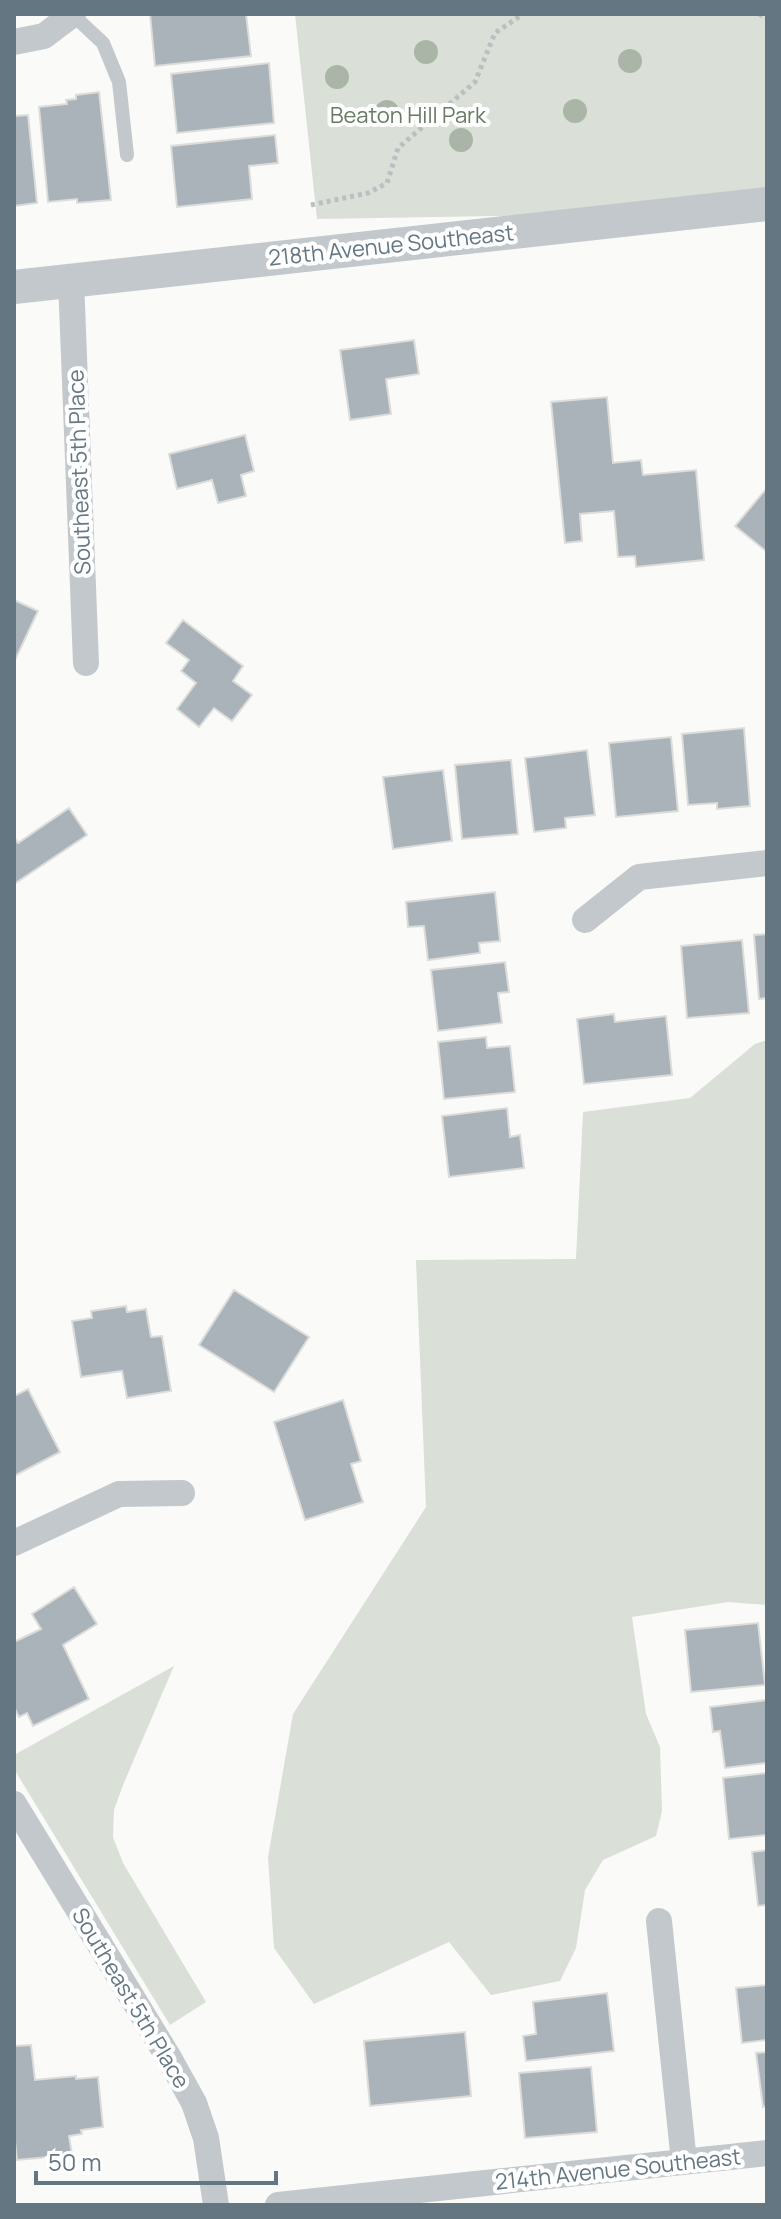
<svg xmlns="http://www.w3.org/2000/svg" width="781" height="2219" viewBox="0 0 781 2219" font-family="Manrope,sans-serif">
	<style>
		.green { fill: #dadfd7 }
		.building { fill: #aab3b9; stroke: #dcdcda; stroke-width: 2 }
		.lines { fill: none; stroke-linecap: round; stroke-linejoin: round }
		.path { stroke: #bbbfc2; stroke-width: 5; stroke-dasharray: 4 4; stroke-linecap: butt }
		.service { stroke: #c3c8cc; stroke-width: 14 }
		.minor { stroke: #c3c8cc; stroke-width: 26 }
		.tertiary { stroke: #c3c8cc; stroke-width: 34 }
		.tree { fill: #aab4a7 }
		.labels { text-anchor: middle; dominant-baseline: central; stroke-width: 8; stroke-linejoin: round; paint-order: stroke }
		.park-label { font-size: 22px; fill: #687a64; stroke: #fff }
		.street-label { font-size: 22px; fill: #657683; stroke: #fff }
	</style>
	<rect width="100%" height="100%" fill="#fafaf8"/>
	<path class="green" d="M 295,14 L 767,14 L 767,192 L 556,215 L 317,219 Z
		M 767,1040 L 767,1605 L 728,1602 L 632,1617 L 646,1714 L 660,1747 L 662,1811 L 656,1836 L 603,1860 L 585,1890 L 576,1948 L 560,1981 L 491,1995 L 449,1942 L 314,2004 L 274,1948 L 268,1857 L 293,1714 L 426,1507 L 416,1260 L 576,1259 L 583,1112 L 690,1098 L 755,1044 Z
		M 174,1666 L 123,1785 L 114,1810 L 113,1837 L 123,1863 L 206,2002 L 170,2025 L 14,1769 L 14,1755 Z"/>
	<path class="building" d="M 150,14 L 246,14 L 251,56 L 155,66 Z
		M 269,63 L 274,123 L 177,133 L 171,74 Z
		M 99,92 L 111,200 L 77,203 L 77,199 L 48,202 L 39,107 L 67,104 L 66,100 L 76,99 L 76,95 Z
		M 28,115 L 37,203 L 14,206 L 14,116 Z
		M 275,135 L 278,163 L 249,166 L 252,199 L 177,207 L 171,146 Z
		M 414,340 L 419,374 L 386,379 L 391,414 L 350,420 L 340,350 Z
		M 607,397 L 613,463 L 641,460 L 643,475 L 696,470 L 704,560 L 636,567 L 635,556 L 618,557 L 614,511 L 580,514 L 582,541 L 565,543 L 551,402 Z
		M 245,435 L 254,471 L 241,475 L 246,496 L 218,503 L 212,480 L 177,489 L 169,454 Z
		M 767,488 L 767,552 L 735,526 Z
		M 14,600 L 38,611 L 15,660 L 14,659 Z
		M 183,620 L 243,666 L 233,681 L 252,695 L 232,721 L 214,708 L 199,727 L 177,709 L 196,683 L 181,671 L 189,660 L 166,643 Z
		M 744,728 L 750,806 L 717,809 L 717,803 L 688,805 L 682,734 Z
		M 671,737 L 678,811 L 616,817 L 609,743 Z
		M 587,750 L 595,815 L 565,818 L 566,828 L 534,832 L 525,758 Z
		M 511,760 L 518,834 L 462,839 L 455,765 Z
		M 443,770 L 452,841 L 393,849 L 383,777 Z
		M 69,808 L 87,835 L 14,884 L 14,837 L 18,843 Z
		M 495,892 L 500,941 L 479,943 L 480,953 L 428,960 L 424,926 L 408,927 L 406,902 Z
		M 767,934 L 767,998 L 759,999 L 754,935 Z
		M 742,940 L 749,1013 L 687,1018 L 681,946 Z
		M 505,962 L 509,992 L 498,993 L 502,1023 L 438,1031 L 431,970 Z
		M 614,1014 L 615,1022 L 666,1016 L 672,1075 L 584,1084 L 577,1019 Z
		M 486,1037 L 487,1048 L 510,1046 L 515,1092 L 444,1099 L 438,1042 Z
		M 507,1108 L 510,1137 L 520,1135 L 524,1168 L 449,1177 L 442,1116 Z
		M 234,1290 L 309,1337 L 274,1392 L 199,1345 Z
		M 126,1306 L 127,1312 L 146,1309 L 151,1337 L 162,1336 L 171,1391 L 127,1398 L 122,1371 L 81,1377 L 72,1321 L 92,1318 L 91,1311 Z
		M 28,1389 L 60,1452 L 14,1476 L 14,1396 Z
		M 343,1400 L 361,1461 L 351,1464 L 363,1502 L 305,1520 L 274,1422 Z
		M 74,1587 L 97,1624 L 63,1645 L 89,1699 L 33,1726 L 27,1713 L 19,1717 L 14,1707 L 14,1642 L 41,1629 L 32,1614 Z
		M 758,1623 L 765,1685 L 691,1692 L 685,1630 Z
		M 767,1700 L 767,1763 L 725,1768 L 720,1731 L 713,1732 L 710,1707 Z
		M 767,1773 L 767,1835 L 729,1839 L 723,1778 Z
		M 767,1850 L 767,1905 L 758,1906 L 752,1852 Z
		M 767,1985 L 767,2040 L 742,2043 L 736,1988 Z
		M 607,1993 L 614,2051 L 526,2061 L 523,2036 L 536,2034 L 533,2002 Z
		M 465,2032 L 471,2096 L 370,2106 L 364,2041 Z
		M 31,2045 L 35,2080 L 76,2076 L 76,2079 L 98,2077 L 103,2127 L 81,2130 L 82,2134 L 69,2136 L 72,2155 L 17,2160 L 14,2132 L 14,2046 Z
		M 767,2052 L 767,2106 L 763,2107 L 756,2053 Z
		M 591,2067 L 597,2132 L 525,2138 L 519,2073 Z"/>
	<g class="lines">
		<path class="path" d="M 759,14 L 767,19
			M 311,205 L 368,193 L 387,183 L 398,148 L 475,82 L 495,33 L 523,14"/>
		<path class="service" d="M 73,15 L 103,43 L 119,82 L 127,155"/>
		<path class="minor" d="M 14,42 L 44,36 L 73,14
			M 71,280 L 86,663
			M 585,920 L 639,877 L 767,863
			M 14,1543 L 119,1494 L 182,1493
			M 14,1804 L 169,2058 L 194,2103 L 206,2138 L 216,2205
			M 659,1921 L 684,2162
			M 278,2205 L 767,2153"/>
		<path class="tertiary" d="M 14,287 L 767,204"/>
	</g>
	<g class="tree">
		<circle cx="426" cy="52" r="12"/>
		<circle cx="630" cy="61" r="12"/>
		<circle cx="337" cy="77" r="12"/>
		<circle cx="575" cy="111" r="12"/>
		<circle cx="387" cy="112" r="12"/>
		<circle cx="461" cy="140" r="12"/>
	</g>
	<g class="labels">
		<g class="park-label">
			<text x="408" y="115">Beaton Hill Park</text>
		</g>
		<g class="street-label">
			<text transform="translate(391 245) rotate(-6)">218th Avenue Southeast</text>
			<text transform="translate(79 472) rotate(-92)">Southeast 5th Place</text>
			<text transform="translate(131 1998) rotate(59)">Southeast 5th Place</text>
			<text transform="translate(618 2169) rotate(-6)">214th Avenue Southeast</text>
		</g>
	</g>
	<rect width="781" height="2219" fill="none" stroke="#657683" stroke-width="32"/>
	<path d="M36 2171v12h240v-12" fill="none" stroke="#657683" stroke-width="4"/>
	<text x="48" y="2171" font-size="24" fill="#657683" stroke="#ffffff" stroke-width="6" paint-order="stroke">50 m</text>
</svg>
